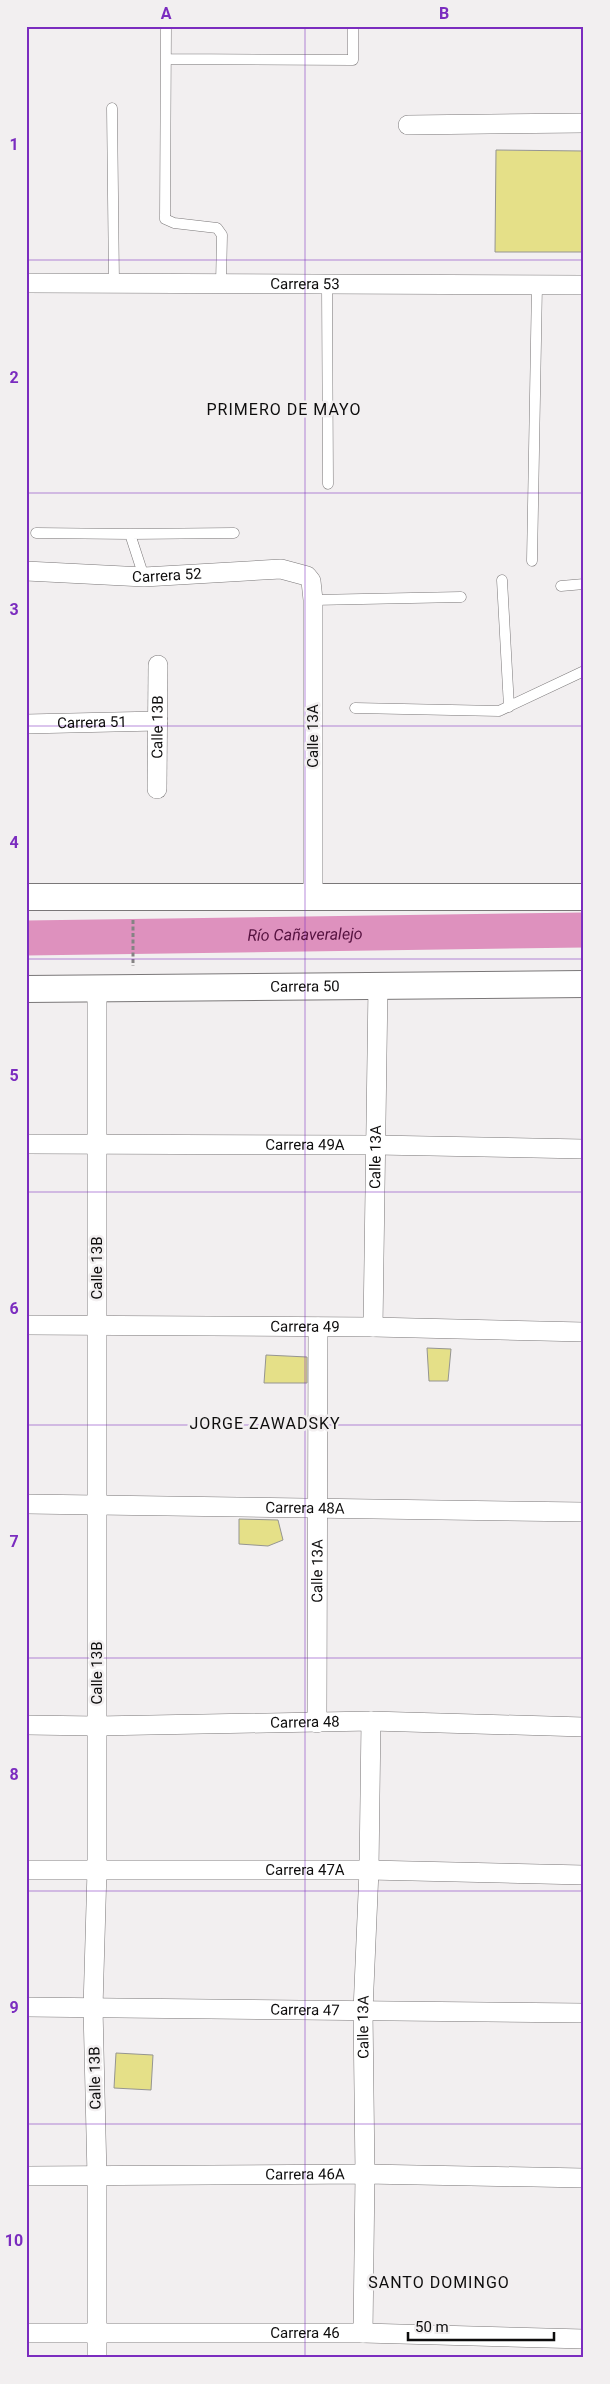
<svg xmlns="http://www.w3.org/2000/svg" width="610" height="2384" viewBox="0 0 610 2384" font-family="Roboto,sans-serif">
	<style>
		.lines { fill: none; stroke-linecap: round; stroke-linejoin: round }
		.river { stroke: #de91be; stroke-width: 35 }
		.building { fill: #e5e088; stroke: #959592 }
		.lane-casing { stroke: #7a7778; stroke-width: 11 }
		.street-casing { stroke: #7a7778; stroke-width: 20 }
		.secondary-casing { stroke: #7a7778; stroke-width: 28 }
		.path { stroke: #858384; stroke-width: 3; stroke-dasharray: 4 2.5; stroke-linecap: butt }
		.lane { stroke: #fff; stroke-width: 10 }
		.street { stroke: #fff; stroke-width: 19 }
		.secondary { stroke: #fff; stroke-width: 26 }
		.grid { fill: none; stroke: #7b2cbf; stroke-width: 1; stroke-opacity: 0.55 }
		.labels { text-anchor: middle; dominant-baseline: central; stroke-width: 5; stroke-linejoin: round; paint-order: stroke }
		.street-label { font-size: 15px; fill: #0e0d0d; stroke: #f2eff0 }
		.neighbourhood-label { font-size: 16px; letter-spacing: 1px; fill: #0e0d0d; stroke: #f2eff0 }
		.water-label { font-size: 16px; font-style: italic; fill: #55113f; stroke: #f2eff0 }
		.neatline { fill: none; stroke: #7b2cbf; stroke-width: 2 }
		.grid-label { font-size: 16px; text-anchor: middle; font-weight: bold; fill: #7b2cbf }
	</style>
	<rect width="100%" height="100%" fill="#f2eff0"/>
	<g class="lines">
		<path class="river" id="s1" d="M 26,938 L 584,930"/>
	</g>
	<path class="building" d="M 496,150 L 584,151 L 584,252 L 495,252 Z
		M 427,1348 L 451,1349 L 448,1381 L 429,1381 Z
		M 266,1355 L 307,1357 L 307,1383 L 264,1383 Z
		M 239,1519 L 278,1520 L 283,1540 L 268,1546 L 239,1544 Z
		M 116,2053 L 153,2055 L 151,2090 L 114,2088 Z"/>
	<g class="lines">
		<defs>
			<path id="lane" d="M 166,26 L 165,219 L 174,223 L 217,228 L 222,235 L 221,284
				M 166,59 L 353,60 L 353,26
				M 112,108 L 114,283
				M 327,284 L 328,484
				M 36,533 L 130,534
				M 532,561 L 537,285
				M 144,577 L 130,534 L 234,533
				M 502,580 L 509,707
				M 561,586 L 584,584
				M 313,600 L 461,597
				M 355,708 L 499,711 L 584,671"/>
			<g id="street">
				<path d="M 408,125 L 584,123"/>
				<path id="s2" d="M 26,283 L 584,285"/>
				<path id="s3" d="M 26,571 L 144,577 L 281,569 L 307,576 L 311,581 L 313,600 L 313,898"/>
				<path id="s4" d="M 26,724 L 158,721"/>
				<path id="s5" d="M 157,789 L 158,665"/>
				<path id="s6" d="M 26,1144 L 376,1145 L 584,1149"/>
				<path id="s7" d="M 26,1325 L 373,1327 L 584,1332"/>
				<path id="s8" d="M 373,1327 L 378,986"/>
				<path id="s9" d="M 26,1504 L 584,1512"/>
				<path id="s10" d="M 317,1723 L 318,1327"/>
				<path id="s11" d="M 26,1725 L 97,1726 L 371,1721 L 584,1727"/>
				<path id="s12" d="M 26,1870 L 369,1870 L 584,1875"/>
				<path id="s13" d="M 26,2007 L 584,2013"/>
				<path id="s14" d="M 26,2176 L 365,2174 L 584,2178"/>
				<path id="s15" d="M 26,2333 L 363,2333 L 584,2339"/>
				<path id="s16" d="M 363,2333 L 365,2174 L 363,2011 L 369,1870 L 371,1721"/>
				<path d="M 97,2358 L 97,2176 L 93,2008 L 97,1870 L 97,988"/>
			</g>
			<g id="secondary">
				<path d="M 26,897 L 584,897"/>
				<path id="s17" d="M 26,989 L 584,984"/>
			</g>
		</defs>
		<use href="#lane" class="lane-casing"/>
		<use href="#street" class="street-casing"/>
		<use href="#secondary" class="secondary-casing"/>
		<path class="path" d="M 133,920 L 133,966"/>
		<use href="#lane" class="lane"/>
		<use href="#street" class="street"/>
		<use href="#secondary" class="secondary"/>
	</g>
	<path class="grid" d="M 305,26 L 305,2358M 26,260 L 584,260M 26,493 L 584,493M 26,726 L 584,726M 26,959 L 584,959M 26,1192 L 584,1192M 26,1425 L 584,1425M 26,1658 L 584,1658M 26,1891 L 584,1891M 26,2124 L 584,2124"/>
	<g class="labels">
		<g class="street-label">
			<text stroke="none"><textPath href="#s2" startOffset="279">Carrera 53</textPath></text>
			<text stroke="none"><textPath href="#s3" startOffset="141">Carrera 52</textPath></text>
			<text stroke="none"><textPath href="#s4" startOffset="66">Carrera 51</textPath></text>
			<text stroke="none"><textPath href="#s5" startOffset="62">Calle 13B</textPath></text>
			<text transform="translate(313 736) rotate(-90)">Calle 13A</text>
			<text stroke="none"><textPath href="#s17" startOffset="279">Carrera 50</textPath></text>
			<text stroke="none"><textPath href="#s6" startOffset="279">Carrera 49A</textPath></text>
			<text stroke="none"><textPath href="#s8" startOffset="170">Calle 13A</textPath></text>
			<text transform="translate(97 1268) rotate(-90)">Calle 13B</text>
			<text stroke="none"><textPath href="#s7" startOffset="279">Carrera 49</textPath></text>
			<text stroke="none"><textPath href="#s9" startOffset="279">Carrera 48A</textPath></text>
			<text stroke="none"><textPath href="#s10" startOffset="152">Calle 13A</textPath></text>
			<text transform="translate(97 1673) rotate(-90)">Calle 13B</text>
			<text stroke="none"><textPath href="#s11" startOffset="279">Carrera 48</textPath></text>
			<text stroke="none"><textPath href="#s12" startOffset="279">Carrera 47A</textPath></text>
			<text stroke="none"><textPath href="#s13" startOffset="279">Carrera 47</textPath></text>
			<text stroke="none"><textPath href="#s16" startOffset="306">Calle 13A</textPath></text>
			<text transform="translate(95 2078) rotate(-91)">Calle 13B</text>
			<text stroke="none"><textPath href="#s14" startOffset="279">Carrera 46A</textPath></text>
			<text stroke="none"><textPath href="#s15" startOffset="279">Carrera 46</textPath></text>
		</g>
		<g class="neighbourhood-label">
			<text x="284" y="409">PRIMERO DE MAYO</text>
			<text x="265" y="1423">JORGE ZAWADSKY</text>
			<text x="439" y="2282">SANTO DOMINGO</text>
		</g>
		<g class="water-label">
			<text stroke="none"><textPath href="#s1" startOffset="279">Río Cañaveralejo</textPath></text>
		</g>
	</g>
	<rect width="610" height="2384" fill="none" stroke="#f2eff0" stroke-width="55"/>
	<path d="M408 2332v8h146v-8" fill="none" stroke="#0e0d0d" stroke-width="2.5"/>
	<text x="415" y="2332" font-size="15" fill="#0e0d0d" stroke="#f2eff0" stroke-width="4" paint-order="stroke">50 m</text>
	<rect x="28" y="28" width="554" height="2328" class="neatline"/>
	<g class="grid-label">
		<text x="166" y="19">A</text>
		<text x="444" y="19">B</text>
		<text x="14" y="150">1</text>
		<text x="14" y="383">2</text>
		<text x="14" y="615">3</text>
		<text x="14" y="848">4</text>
		<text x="14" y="1081">5</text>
		<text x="14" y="1314">6</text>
		<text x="14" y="1547">7</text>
		<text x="14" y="1780">8</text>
		<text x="14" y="2013">9</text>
		<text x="14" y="2246">10</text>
	</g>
</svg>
